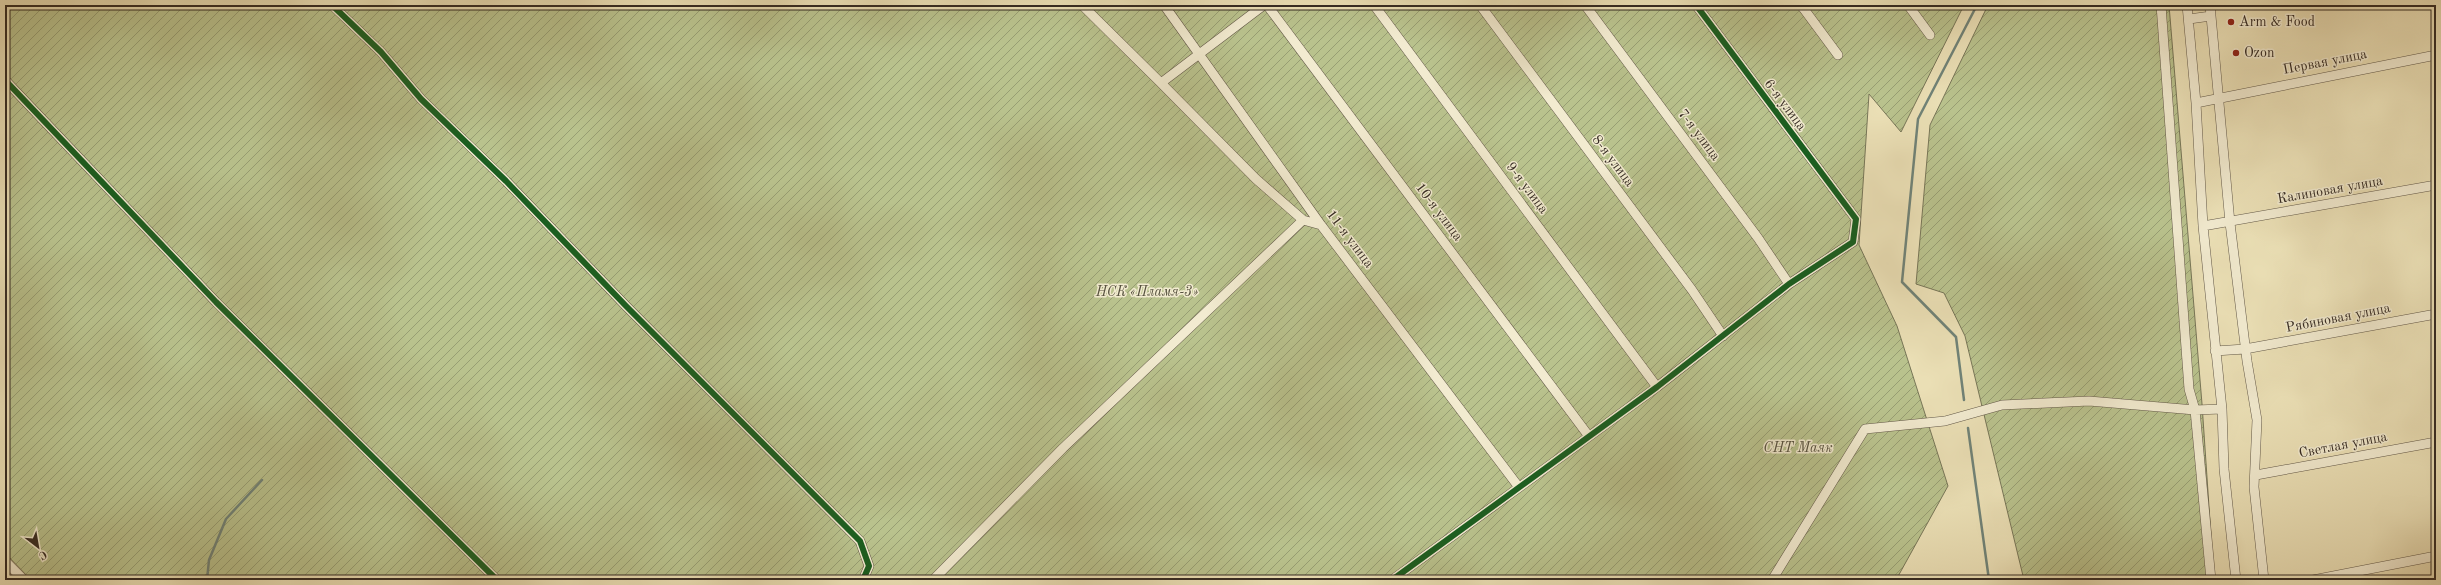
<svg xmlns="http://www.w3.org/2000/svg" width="2441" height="585" viewBox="0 0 2441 585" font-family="'Old Standard TT',serif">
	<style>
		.garden { fill: url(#garden-furrows); stroke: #777658 }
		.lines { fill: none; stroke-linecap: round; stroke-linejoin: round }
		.stream { stroke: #708378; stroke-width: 2.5 }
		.minor-casing { stroke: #625848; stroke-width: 10 }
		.minor { stroke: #f2ebd0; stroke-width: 9 }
		.cycleway-casing { stroke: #f2ebd0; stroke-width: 8 }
		.cycleway { stroke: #1b5e20; stroke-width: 6 }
		.poi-dot { fill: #8f2418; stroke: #f2ebd0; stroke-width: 1.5 }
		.labels { text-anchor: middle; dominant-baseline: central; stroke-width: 3; stroke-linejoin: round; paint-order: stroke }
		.poi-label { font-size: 14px; fill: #352b23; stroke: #f2ebd0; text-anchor: start }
		.street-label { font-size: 14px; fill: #352b23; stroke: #f2ebd0 }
		.park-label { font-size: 14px; font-style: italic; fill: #56513e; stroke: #f2ebd0 }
	</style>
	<defs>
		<pattern id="garden-furrows" width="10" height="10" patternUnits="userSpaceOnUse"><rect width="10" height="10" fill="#b9c28d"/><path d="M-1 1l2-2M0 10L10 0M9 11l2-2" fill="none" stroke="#979e73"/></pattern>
	</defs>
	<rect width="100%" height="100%" fill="#ebe0b6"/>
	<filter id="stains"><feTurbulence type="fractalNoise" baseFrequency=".005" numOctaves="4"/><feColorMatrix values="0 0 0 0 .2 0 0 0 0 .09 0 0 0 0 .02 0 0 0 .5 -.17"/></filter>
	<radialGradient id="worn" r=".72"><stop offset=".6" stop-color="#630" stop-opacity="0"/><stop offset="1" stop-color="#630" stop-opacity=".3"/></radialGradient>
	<path class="garden" d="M 5,5 L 1964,5 L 1901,132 L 1869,94 L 1859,245 L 1897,326 L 1948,486 L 1896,580 L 31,580 L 5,553 Z
		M 1988,5 L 2169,5 L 2202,404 L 2214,580 L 2024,580 L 1965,336 L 1944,293 L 1916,284 L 1930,125 Z"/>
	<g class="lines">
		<path class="stream" d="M 1964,400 L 1956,337 L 1902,282 L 1918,119 L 1977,5
			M 1968,428 L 1989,580
			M 207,580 L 209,560 L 226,519 L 262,480"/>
		<defs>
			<path id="minor" d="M 332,5 L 381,52 L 421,99 L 506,181 L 626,306 L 860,541 L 869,566 L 863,580
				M 1082,5 L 1161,83
				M 1164,5 L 1321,225 L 1518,486
				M 1264,5 L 1161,83 L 1256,179 L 1303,220 L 1321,225
				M 1267,5 L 1588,435
				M 1374,5 L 1657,387
				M 1480,5 L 1692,290 L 1723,336
				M 1585,5 L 1758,238 L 1789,284
				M 1801,5 L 1838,55
				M 1908,5 L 1930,35
				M 2161,5 L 2189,389 L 2195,410 L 2211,580
				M 2187,5 L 2196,103 L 2203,226 L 2222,409 L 2224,469 L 2236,580
				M 2210,5 L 2230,223 L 2247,361 L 2257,420 L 2254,487 L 2264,580
				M 2189,19 L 2211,16
				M 5,80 L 216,302 L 497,580
				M 2196,103 L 2436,55
				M 2203,226 L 2436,185
				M 2215,351 L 2245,349 L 2436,314
				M 2256,475 L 2436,442
				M 5,561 L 24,580
				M 933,580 L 1063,448 L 1303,220
				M 1392,580 L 1657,387 L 1789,284 L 1853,242 L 1856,219 L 1696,5
				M 1772,580 L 1865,429 L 1945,421 L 2002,405 L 2089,401 L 2195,410 L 2222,409
				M 2313,580 L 2436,556"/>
		</defs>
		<use href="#minor" class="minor-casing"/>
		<use href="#minor" class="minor"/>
		<defs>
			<path id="cycleway" d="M 332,5 L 381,52 L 421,99 L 506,181 L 626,306 L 860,541 L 869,566 L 863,580
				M 5,80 L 216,302 L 497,580
				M 1392,580 L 1657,387 L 1789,284 L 1853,242 L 1856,219 L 1696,5"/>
		</defs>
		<use href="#cycleway" class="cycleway-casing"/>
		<use href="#cycleway" class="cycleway"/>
	</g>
	<g class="poi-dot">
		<circle cx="2231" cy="22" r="4"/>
		<circle cx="2236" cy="53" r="4"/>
	</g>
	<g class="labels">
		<g class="poi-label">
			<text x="2239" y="22">Arm &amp; Food</text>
			<text x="2244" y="53">Ozon</text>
		</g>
		<g class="street-label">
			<text transform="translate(2325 62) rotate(-11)">Первая улица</text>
			<text transform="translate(1785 105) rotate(53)">6-я улица</text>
			<text transform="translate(1699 135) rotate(53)">7-я улица</text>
			<text transform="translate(1613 161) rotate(53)">8-я улица</text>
			<text transform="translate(1527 188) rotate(53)">9-я улица</text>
			<text transform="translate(2330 190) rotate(-10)">Калиновая улица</text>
			<text transform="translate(1439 212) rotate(53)">10-я улица</text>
			<text transform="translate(1350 239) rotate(53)">11-я улица</text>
			<text transform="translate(2338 318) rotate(-11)">Рябиновая улица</text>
			<text transform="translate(2343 445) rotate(-11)">Светлая улица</text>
		</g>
		<g class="park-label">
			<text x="1147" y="292">НСК «Пламя-3»</text>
			<text x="1798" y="448">СНТ Маяк</text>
		</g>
	</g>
	<rect width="2441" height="585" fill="none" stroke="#ebe0b6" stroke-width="20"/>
	<rect x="6" y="6" width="2429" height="573" fill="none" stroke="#352b23" stroke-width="2"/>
	<rect x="10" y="10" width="2421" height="565" fill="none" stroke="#352b23"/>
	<g transform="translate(38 547) rotate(149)" stroke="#f2ebd0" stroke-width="3" paint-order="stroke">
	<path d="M0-3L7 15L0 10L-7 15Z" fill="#352b23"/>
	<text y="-6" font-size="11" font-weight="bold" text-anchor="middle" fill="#352b23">С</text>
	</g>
	<rect width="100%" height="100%" filter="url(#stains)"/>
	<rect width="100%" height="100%" fill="url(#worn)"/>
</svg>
